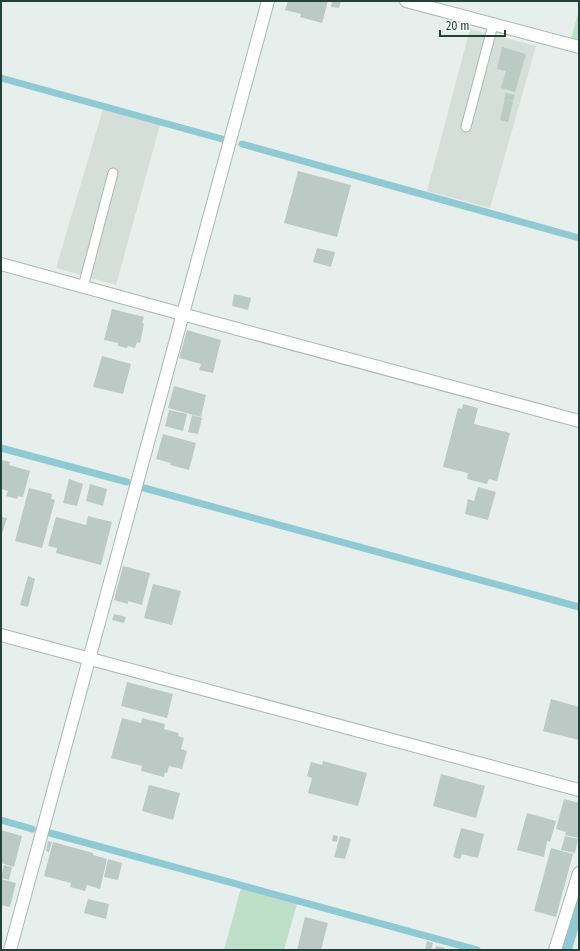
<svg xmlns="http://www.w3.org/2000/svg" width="580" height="951" viewBox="0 0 580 951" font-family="'Fira Sans Condensed',sans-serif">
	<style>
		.built { fill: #d4dfda }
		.green { fill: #bfe0c8 }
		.water { fill: #8ec9d4 }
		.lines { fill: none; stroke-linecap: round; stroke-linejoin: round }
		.stream { stroke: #8ec9d4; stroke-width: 7 }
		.building { fill: #bbcac4 }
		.service-casing { stroke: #a8b8b2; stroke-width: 11 }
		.minor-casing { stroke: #a8b8b2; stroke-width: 14 }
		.service { stroke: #fff; stroke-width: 9 }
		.minor { stroke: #fff; stroke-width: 12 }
	</style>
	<rect width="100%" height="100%" fill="#e6efeb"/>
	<path class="built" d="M 470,29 L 536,46 L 490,208 L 427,191 Z
		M 103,109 L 160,125 L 116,285 L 56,268 Z"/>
	<path class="green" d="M 579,10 L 579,41 L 571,39 Z
		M 241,888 L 297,904 L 284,950 L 224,950 Z"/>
	<path class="water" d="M 579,895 L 579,926 L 572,950 L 562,950 Z"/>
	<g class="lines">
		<path class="stream" d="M 1,78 L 222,139
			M 242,144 L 579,238
			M 1,448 L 127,482
			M 144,488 L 579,607
			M 1,820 L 32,829
			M 50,833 L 477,950"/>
	</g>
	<path class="building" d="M 288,1 L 328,1 L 322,23 L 300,17 L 301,14 L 285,10 Z
		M 332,1 L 341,1 L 339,8 L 331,7 Z
		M 502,47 L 526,54 L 515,92 L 501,88 L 506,71 L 497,69 Z
		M 506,93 L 515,95 L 513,101 L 504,99 Z
		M 505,99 L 513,102 L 508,122 L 500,120 Z
		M 298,171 L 351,185 L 337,237 L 284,223 Z
		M 317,248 L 335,252 L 331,267 L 313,262 Z
		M 234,294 L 251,298 L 248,310 L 232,306 Z
		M 112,309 L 144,317 L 142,323 L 144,324 L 140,343 L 137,342 L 135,348 L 128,346 L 127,348 L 118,346 L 118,343 L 104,340 Z
		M 187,330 L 221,340 L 213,373 L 199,370 L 201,364 L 179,358 Z
		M 102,356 L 131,364 L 123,394 L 93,387 Z
		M 174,386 L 206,395 L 201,417 L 168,408 Z
		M 463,404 L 478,408 L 474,424 L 510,433 L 497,481 L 489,479 L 487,484 L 467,479 L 468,473 L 443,467 L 458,408 L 462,409 Z
		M 169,410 L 187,414 L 183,431 L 165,426 Z
		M 192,415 L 202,418 L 198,434 L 188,432 Z
		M 163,434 L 196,443 L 189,470 L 170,465 L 171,463 L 156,459 Z
		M 1,460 L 10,462 L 9,465 L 30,471 L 23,497 L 18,496 L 17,499 L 6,496 L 8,491 L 1,489 Z
		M 69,479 L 83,484 L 77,506 L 63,503 Z
		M 90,484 L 107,489 L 103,506 L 86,501 Z
		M 478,487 L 496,492 L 488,520 L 465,514 L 468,499 L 474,501 Z
		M 29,488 L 52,494 L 51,499 L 55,500 L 42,548 L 15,541 Z
		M 88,516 L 112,522 L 101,565 L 56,553 L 57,548 L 48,546 L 56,517 L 86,525 Z
		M 1,517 L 7,518 L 1,537 Z
		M 123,566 L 150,573 L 142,605 L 128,601 L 128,604 L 114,600 Z
		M 28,576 L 35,579 L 28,607 L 20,605 Z
		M 153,584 L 181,591 L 172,625 L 144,618 Z
		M 114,614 L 126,617 L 124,623 L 112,620 Z
		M 127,682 L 173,694 L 167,718 L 121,706 Z
		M 551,699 L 579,707 L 579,740 L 543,731 Z
		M 122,718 L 141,723 L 142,718 L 165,724 L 164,729 L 179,733 L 178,736 L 184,738 L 181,749 L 187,751 L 182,769 L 169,766 L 167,773 L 165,772 L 164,777 L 141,771 L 142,766 L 111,758 Z
		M 323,761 L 367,773 L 358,806 L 308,793 L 312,778 L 307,776 L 311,762 L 322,765 Z
		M 441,774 L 485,786 L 476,818 L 433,806 Z
		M 149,785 L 180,793 L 173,820 L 142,811 Z
		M 564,799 L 579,803 L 579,838 L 565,835 L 566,832 L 556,829 Z
		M 527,813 L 556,821 L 550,842 L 547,841 L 544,857 L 517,850 Z
		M 461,828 L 484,834 L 478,858 L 462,854 L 460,859 L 453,857 Z
		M 1,830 L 22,836 L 14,867 L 1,863 Z
		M 333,835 L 338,836 L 337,842 L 332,841 Z
		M 340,836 L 351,839 L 345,859 L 334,857 Z
		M 565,836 L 578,839 L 575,853 L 561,850 Z
		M 48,841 L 52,842 L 49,852 L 46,851 Z
		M 53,842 L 93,853 L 93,855 L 107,859 L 100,889 L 87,885 L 85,891 L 70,887 L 71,883 L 44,876 Z
		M 551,848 L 573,854 L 556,917 L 534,911 Z
		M 108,859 L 122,863 L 118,880 L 104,877 Z
		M 4,865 L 12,867 L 9,880 L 1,878 Z
		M 1,879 L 16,883 L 10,907 L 1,905 Z
		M 88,899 L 109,904 L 106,919 L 84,913 Z
		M 305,917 L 328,923 L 321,950 L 297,950 Z
		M 427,941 L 433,943 L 431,950 L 425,949 Z
		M 436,946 L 445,948 L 444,950 L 435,950 Z"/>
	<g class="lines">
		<defs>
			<path id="service" d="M 466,127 L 493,25
				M 83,287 L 113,173"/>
			<path id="minor" d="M 406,1 L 579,47
				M 1,264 L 182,314 L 579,421
				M 1,635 L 579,790
				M 10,950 L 268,1
				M 555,950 L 579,873"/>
		</defs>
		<use href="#service" class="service-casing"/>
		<use href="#minor" class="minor-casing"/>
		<use href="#service" class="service"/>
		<use href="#minor" class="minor"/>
	</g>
	<rect width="580" height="951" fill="none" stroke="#24423a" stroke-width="4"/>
	<path d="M440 30v6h65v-6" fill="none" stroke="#24423a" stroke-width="2"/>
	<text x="446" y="30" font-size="12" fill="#24423a" stroke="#f7fbf9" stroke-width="3" paint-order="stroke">20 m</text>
</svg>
